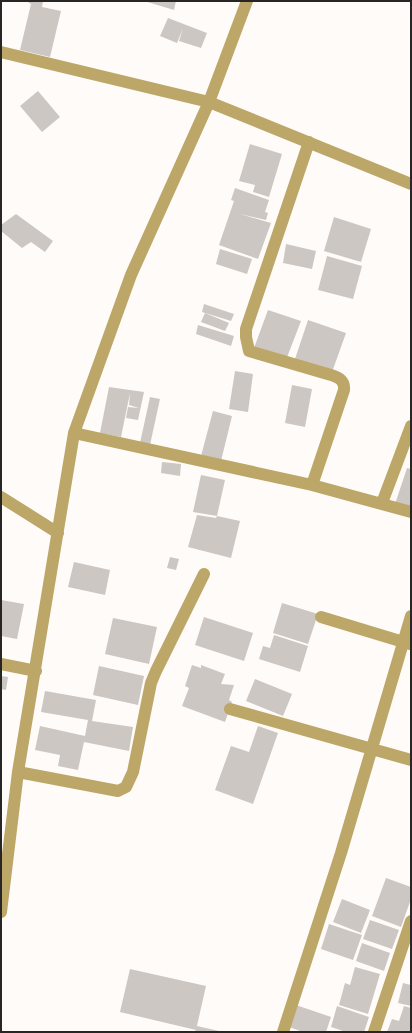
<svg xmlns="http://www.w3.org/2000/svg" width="412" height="1033" viewBox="0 0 412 1033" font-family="'PT Sans Narrow',sans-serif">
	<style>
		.building { fill: #cdc7c3 }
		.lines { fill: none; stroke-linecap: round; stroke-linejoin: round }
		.street { stroke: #bca768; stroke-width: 12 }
	</style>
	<rect width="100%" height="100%" fill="#fffbf8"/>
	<path class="building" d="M 26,1 L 43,1 L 42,7 L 61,11 L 50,57 L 20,50 L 31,4 Z
		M 144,1 L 176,1 L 174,10 Z
		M 168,18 L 207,33 L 201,48 L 179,41 L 183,28 L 177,43 L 160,36 Z
		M 38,91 L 60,117 L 42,132 L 20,106 Z
		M 250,144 L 282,154 L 269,197 L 253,192 L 255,185 L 239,181 Z
		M 235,188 L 269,200 L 265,212 L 268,213 L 266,220 L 240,214 L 271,223 L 258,259 L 219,245 L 234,201 L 231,200 Z
		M 16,214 L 53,241 L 45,252 L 31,242 L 22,248 L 1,231 L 1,225 Z
		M 334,217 L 371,229 L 361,262 L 324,251 Z
		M 286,244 L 316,251 L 312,269 L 283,263 Z
		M 220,249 L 252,259 L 247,274 L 216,264 Z
		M 327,256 L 362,266 L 353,299 L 318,290 Z
		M 204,304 L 234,314 L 231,321 L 202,312 Z
		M 268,310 L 301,321 L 286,360 L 254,348 Z
		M 205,313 L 229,323 L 225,331 L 201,322 Z
		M 308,320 L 346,333 L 331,375 L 294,362 Z
		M 198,325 L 234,336 L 231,346 L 196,334 Z
		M 235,371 L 253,374 L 248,412 L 229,409 Z
		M 292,385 L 312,389 L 305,427 L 285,423 Z
		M 109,387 L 144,392 L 138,420 L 126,418 L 128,407 L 139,408 L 129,405 L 130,393 L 121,437 L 100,433 Z
		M 150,397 L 160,399 L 150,445 L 140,443 Z
		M 213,411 L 232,416 L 221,461 L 201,456 Z
		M 162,462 L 181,464 L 180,476 L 161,473 Z
		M 407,468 L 411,469 L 411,509 L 395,504 Z
		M 201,475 L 225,480 L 217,516 L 240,521 L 231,558 L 188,547 L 197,515 L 216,518 L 217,516 L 193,512 Z
		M 170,557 L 179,559 L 176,570 L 167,568 Z
		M 74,562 L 110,570 L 105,595 L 68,587 Z
		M 1,600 L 24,604 L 17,639 L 1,636 Z
		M 282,603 L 318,614 L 308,644 L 273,633 Z
		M 204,617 L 253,633 L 244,661 L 195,645 Z
		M 113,618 L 157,627 L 149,664 L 105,654 Z
		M 274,635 L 308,646 L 300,672 L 259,659 L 263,646 L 270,648 Z
		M 192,665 L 201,668 L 201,665 L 225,674 L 221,684 L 234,685 L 229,700 L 232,702 L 225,722 L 182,706 L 189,688 L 185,686 Z
		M 99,666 L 144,676 L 138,705 L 93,695 Z
		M 1,676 L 8,677 L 6,690 L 1,689 Z
		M 255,679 L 292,694 L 283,716 L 246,701 Z
		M 45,691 L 96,700 L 92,721 L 133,727 L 129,751 L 84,742 L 78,770 L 58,766 L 60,755 L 35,750 L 40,726 L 85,736 L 88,720 L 41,712 Z
		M 258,726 L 278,733 L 253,804 L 215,790 L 231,746 L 249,752 Z
		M 386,878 L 411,887 L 411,899 L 401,927 L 372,916 Z
		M 342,899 L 370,910 L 361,933 L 333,922 Z
		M 370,920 L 399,930 L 392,949 L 363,939 Z
		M 329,924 L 362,935 L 353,960 L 321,949 Z
		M 362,943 L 390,953 L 384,971 L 356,961 Z
		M 355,967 L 380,974 L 368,1014 L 339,1005 L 345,983 L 350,985 Z
		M 130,969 L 206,986 L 196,1030 L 120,1012 Z
		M 403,983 L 411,985 L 411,1006 L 398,1003 Z
		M 296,1005 L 331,1017 L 326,1032 L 303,1032 L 289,1027 Z
		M 337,1006 L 369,1017 L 364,1032 L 346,1032 L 331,1027 Z
		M 404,1006 L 411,1008 L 411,1032 L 387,1032 L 392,1019 L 399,1021 Z
		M 197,1026 L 219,1031 L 219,1032 L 195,1032 Z"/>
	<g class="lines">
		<path class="street" d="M 1,52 L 209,102 L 411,184
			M 309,142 L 246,329 L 246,337 L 249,351 L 331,375 C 339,378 345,380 344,390 L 312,485
			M 74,433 L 312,485 L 411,512
			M 1,497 L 58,533
			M 382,503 L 411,426
			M 321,617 L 410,644
			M 1,664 L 36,671
			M 230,709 L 411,760
			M 18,772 L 118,791 L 126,787 L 133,772 L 151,683 L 156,671 L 204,574
			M 1,912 L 18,772 L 74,433 L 131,275 L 209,102 L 247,1
			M 283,1032 L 341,853 L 411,616
			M 374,1032 L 411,921"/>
	</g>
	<rect width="412" height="1033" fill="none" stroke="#282624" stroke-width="4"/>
</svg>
